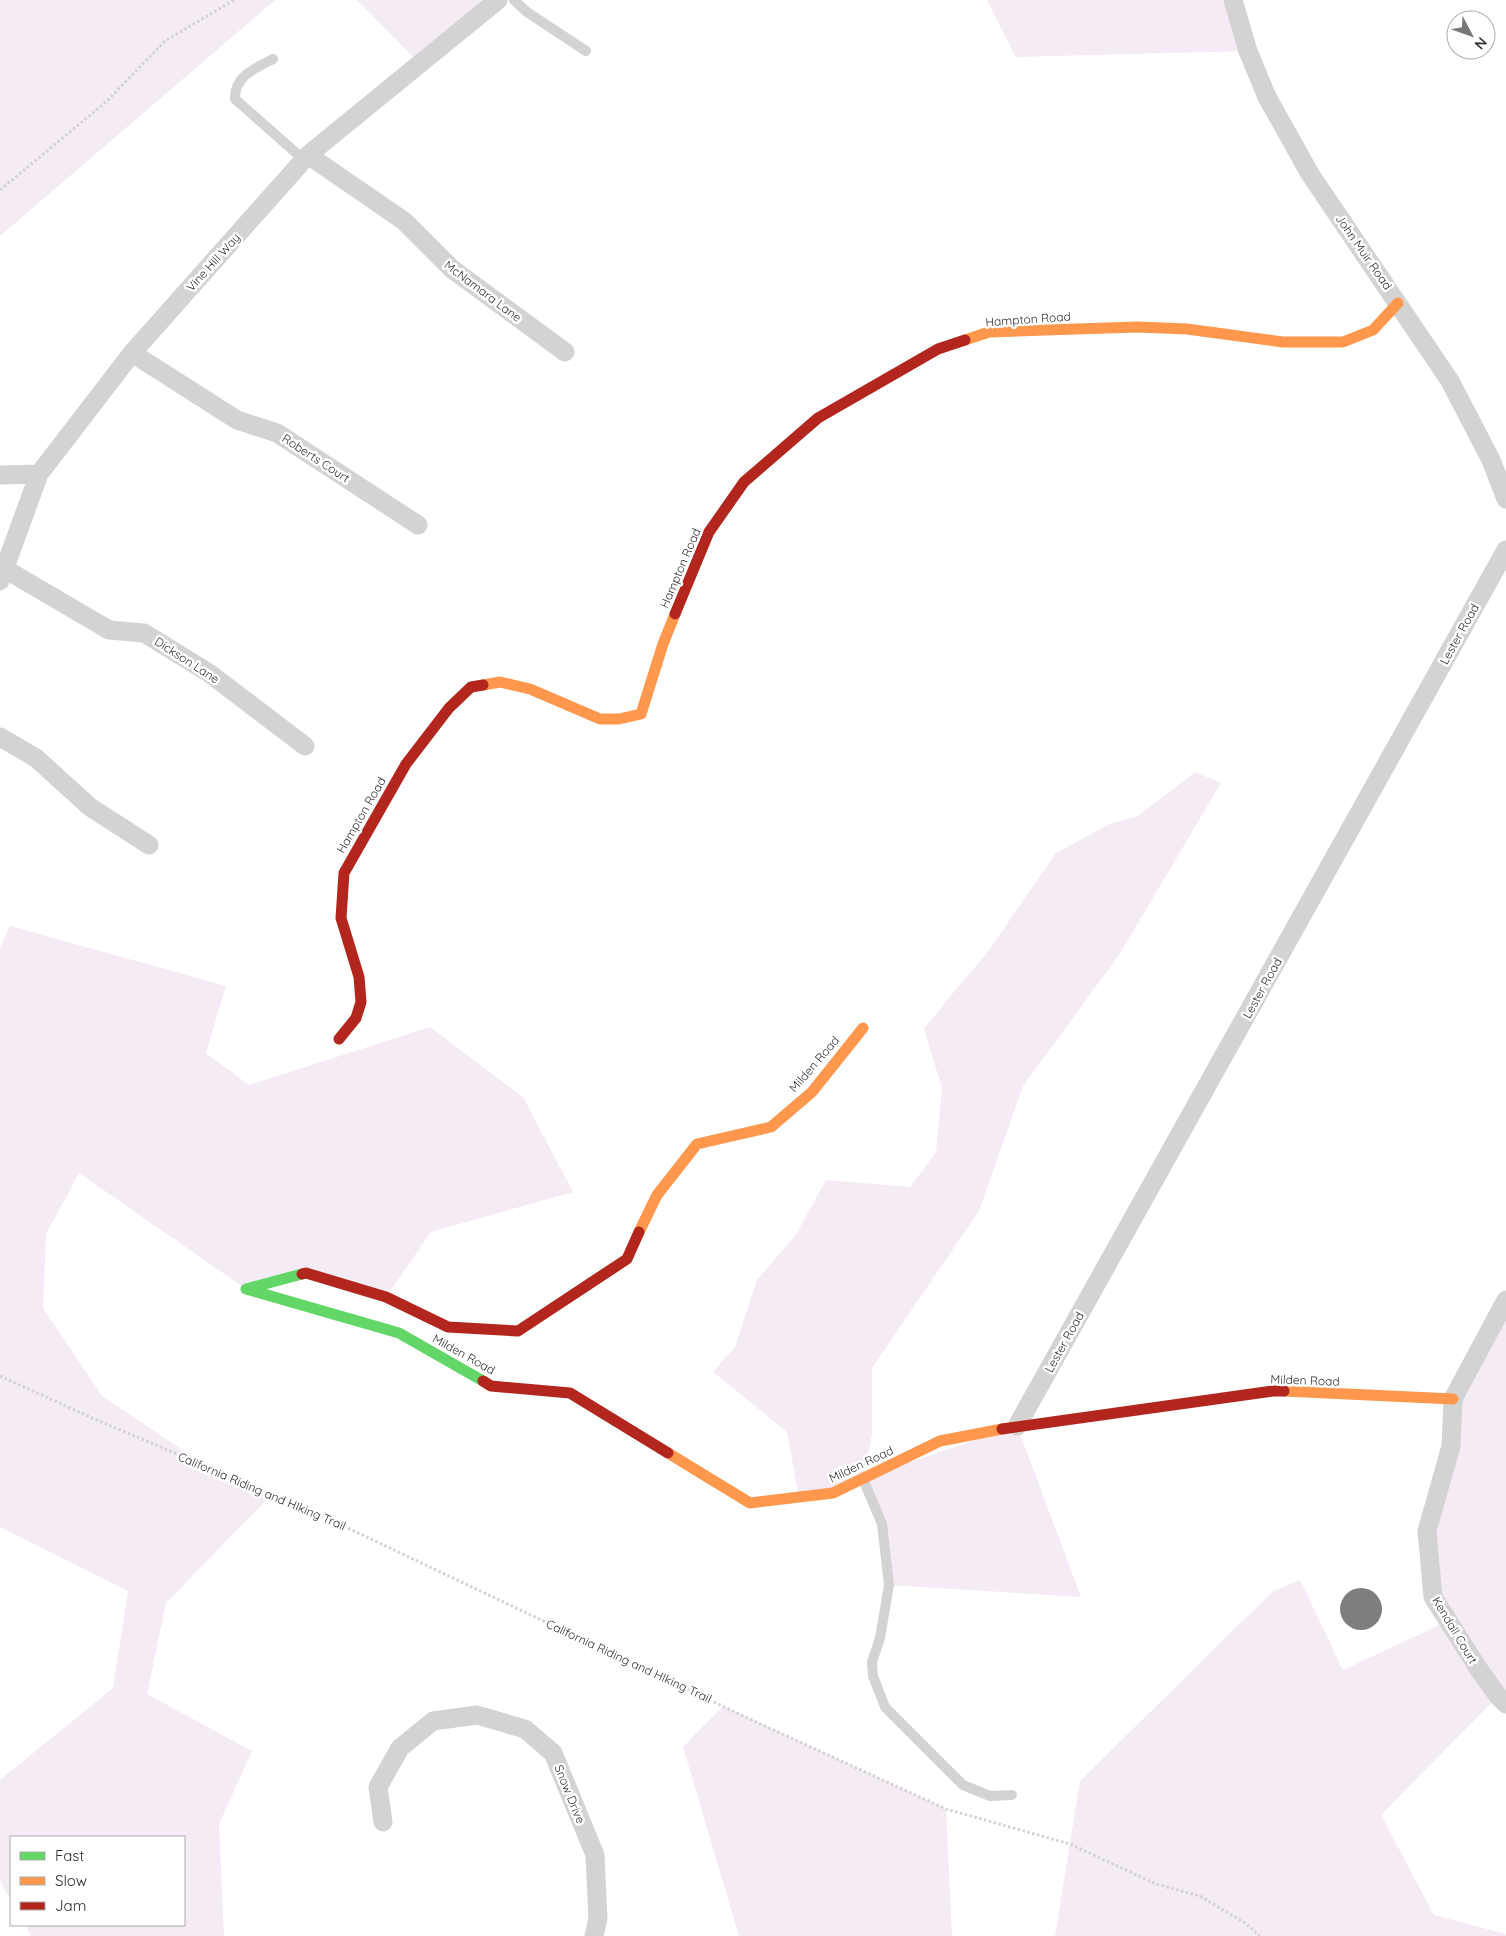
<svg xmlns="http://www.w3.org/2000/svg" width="1506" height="1936" viewBox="0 0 1506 1936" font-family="Quicksand,sans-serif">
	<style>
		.green { fill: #f4ebf5 }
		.building { fill: #7e7e7e }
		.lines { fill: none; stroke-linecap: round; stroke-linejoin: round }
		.path { stroke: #d3d3d3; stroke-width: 3; stroke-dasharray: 2.5 2.5; stroke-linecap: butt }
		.lane { stroke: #d3d3d3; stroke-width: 10 }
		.street { stroke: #d3d3d3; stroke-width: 19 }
		.fast { stroke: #63d668; stroke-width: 11 }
		.slow { stroke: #ff974d; stroke-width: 11 }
		.jam { stroke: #b3261e; stroke-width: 11 }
		.labels { text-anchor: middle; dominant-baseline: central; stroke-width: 5; stroke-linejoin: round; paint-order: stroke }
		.street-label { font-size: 12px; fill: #2e2e2e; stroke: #fff }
	</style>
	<rect width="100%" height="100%" fill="#fff"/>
	<path class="green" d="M 0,0 L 275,0 L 0,236 Z
		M 357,0 L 498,0 L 419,63 Z
		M 987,0 L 1233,0 L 1248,51 L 1016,57 Z
		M 1195,772 L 1221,783 L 1119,955 L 1023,1086 L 979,1211 L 872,1368 L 872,1434 L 863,1478 L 1017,1426 L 1081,1597 L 889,1585 L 882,1524 L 863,1479 L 799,1497 L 787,1432 L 713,1372 L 735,1347 L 757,1280 L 795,1236 L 826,1180 L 910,1187 L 936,1152 L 942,1088 L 924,1029 L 953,993 L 987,953 L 1056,853 L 1110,824 L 1138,816 Z
		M 10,926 L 226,986 L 206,1053 L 249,1085 L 430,1027 L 523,1097 L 573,1192 L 431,1232 L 386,1297 L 306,1273 L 246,1289 L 79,1173 L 46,1234 L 43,1308 L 102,1396 L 206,1466 L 272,1494 L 166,1603 L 147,1694 L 252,1751 L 219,1824 L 224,1936 L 31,1936 L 25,1925 L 184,1925 L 184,1837 L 11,1837 L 11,1901 L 0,1881 L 0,1780 L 113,1688 L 128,1591 L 0,1527 L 0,948 Z
		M 1506,1300 L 1506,1697 L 1498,1696 L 1381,1815 L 1434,1915 L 1506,1934 L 1506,1936 L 1055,1936 L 1080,1781 L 1272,1592 L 1300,1580 L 1343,1670 L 1448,1621 L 1427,1531 L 1453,1399 Z
		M 723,1706 L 946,1809 L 952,1936 L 739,1936 L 683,1747 Z"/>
	<path class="building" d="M1340 1609a21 21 0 1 1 42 0a21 21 0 1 1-42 0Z"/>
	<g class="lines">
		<path class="path" d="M 0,190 L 106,102 L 165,41 L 234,0
			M 0,1376 L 92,1418 L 314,1512 L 754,1721 L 946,1809 L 1070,1844 L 1156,1884 L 1200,1896 L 1245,1923 L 1260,1936"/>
		<path class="lane" d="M 514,0 L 527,12 L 586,51
			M 273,59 C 256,68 234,76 235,99 L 304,160
			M 863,1479 L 882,1524 L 889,1585 L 880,1638 L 872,1662 L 873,1676 L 885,1707 L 963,1785 L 990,1796 L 1012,1795"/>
		<path class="street" d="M 1233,0 L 1248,51 L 1267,97 L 1310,174 L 1450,381 L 1491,460 L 1506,499
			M 308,155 L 404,221 L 452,269 L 565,352
			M 132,353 L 237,420 L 277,433 L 418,525
			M 0,475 L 39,474
			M 5,569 L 109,630 L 144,633 L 209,673 L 305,746
			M 0,581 L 39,474 L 132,353 L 308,155 L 498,0
			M 0,737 L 36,758 L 90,807 L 149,845
			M 1506,1300 L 1453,1399 L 1451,1446 L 1427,1531 L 1433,1597 L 1480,1671 L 1498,1696 L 1506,1704
			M 1017,1426 L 1506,550
			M 383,1822 L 378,1787 L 400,1748 L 433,1721 L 477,1715 L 525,1729 L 553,1753 L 595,1855 L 598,1918 L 594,1936"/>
		<path class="fast" d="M 302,1274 L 246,1289 L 399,1333 L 483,1381"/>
		<path class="slow" d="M 965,340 L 989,332 L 1137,327 L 1187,329 L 1283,342 L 1343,342 L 1373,330 L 1398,303
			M 483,685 L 500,682 L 530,689 L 600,719 L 619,719 L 641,714 L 663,644 L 675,614
			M 639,1232 L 657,1195 L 697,1144 L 771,1127 L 812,1092 L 863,1028
			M 1284,1391 L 1453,1399
			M 668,1453 L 750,1503 L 833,1493 L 940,1441 L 1002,1429"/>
		<path class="jam" d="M 675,614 L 709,532 L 744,482 L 818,418 L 938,349 L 965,340
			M 339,1039 L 356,1018 L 361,1002 L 359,977 L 341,918 L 344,873 L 406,764 L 449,708 L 471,687 L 483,685
			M 302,1274 L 306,1273 L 386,1297 L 448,1327 L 518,1331 L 627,1259 L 639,1232
			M 483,1381 L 491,1386 L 570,1393 L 668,1453
			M 1002,1429 L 1273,1391 L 1284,1391"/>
	</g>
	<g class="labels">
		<g class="street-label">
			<text transform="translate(1364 252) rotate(55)">John Muir Road</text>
			<text transform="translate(213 262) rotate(-48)">Vine Hill Way</text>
			<text transform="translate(483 291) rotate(37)">McNamara Lane</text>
			<text transform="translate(1028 319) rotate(-4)">Hampton Road</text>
			<text transform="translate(316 458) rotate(33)">Roberts Court</text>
			<text transform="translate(680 568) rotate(-67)">Hampton Road</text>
			<text transform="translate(1459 634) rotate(-61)">Lester Road</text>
			<text transform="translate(187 660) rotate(33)">Dickson Lane</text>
			<text transform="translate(361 815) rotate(-60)">Hampton Road</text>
			<text transform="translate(1262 988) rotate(-61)">Lester Road</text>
			<text transform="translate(814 1064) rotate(-49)">Milden Road</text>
			<text transform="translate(1064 1342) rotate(-61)">Lester Road</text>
			<text transform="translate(464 1354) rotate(29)">Milden Road</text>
			<text transform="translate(1305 1380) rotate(2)">Milden Road</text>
			<text transform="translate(861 1464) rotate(-25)">Milden Road</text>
			<text transform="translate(262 1491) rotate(23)">California Riding and HIking Trail</text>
			<text transform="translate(1455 1630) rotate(59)">Kendall Court</text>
			<text transform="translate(629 1661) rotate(25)">California Riding and HIking Trail</text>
			<text transform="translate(570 1794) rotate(68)">Snow Drive</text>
		</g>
	</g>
	<rect x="10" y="1836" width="175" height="90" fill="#ffffff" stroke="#ababab"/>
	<rect x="20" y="1852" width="25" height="8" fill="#63d668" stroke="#ababab"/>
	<text x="55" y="1861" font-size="15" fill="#2e2e2e">Fast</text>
	<rect x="20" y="1877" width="25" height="8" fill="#ff974d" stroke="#ababab"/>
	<text x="55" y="1886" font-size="15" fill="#2e2e2e">Slow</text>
	<rect x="20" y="1902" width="25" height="8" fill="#b3261e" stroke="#ababab"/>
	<text x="55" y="1911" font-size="15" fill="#2e2e2e">Jam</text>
	<g transform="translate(1471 35) rotate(131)"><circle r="24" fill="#ffffff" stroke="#ababab"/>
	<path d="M0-4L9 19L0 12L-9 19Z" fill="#777777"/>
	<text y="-8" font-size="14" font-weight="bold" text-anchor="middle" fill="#2e2e2e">N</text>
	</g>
</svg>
